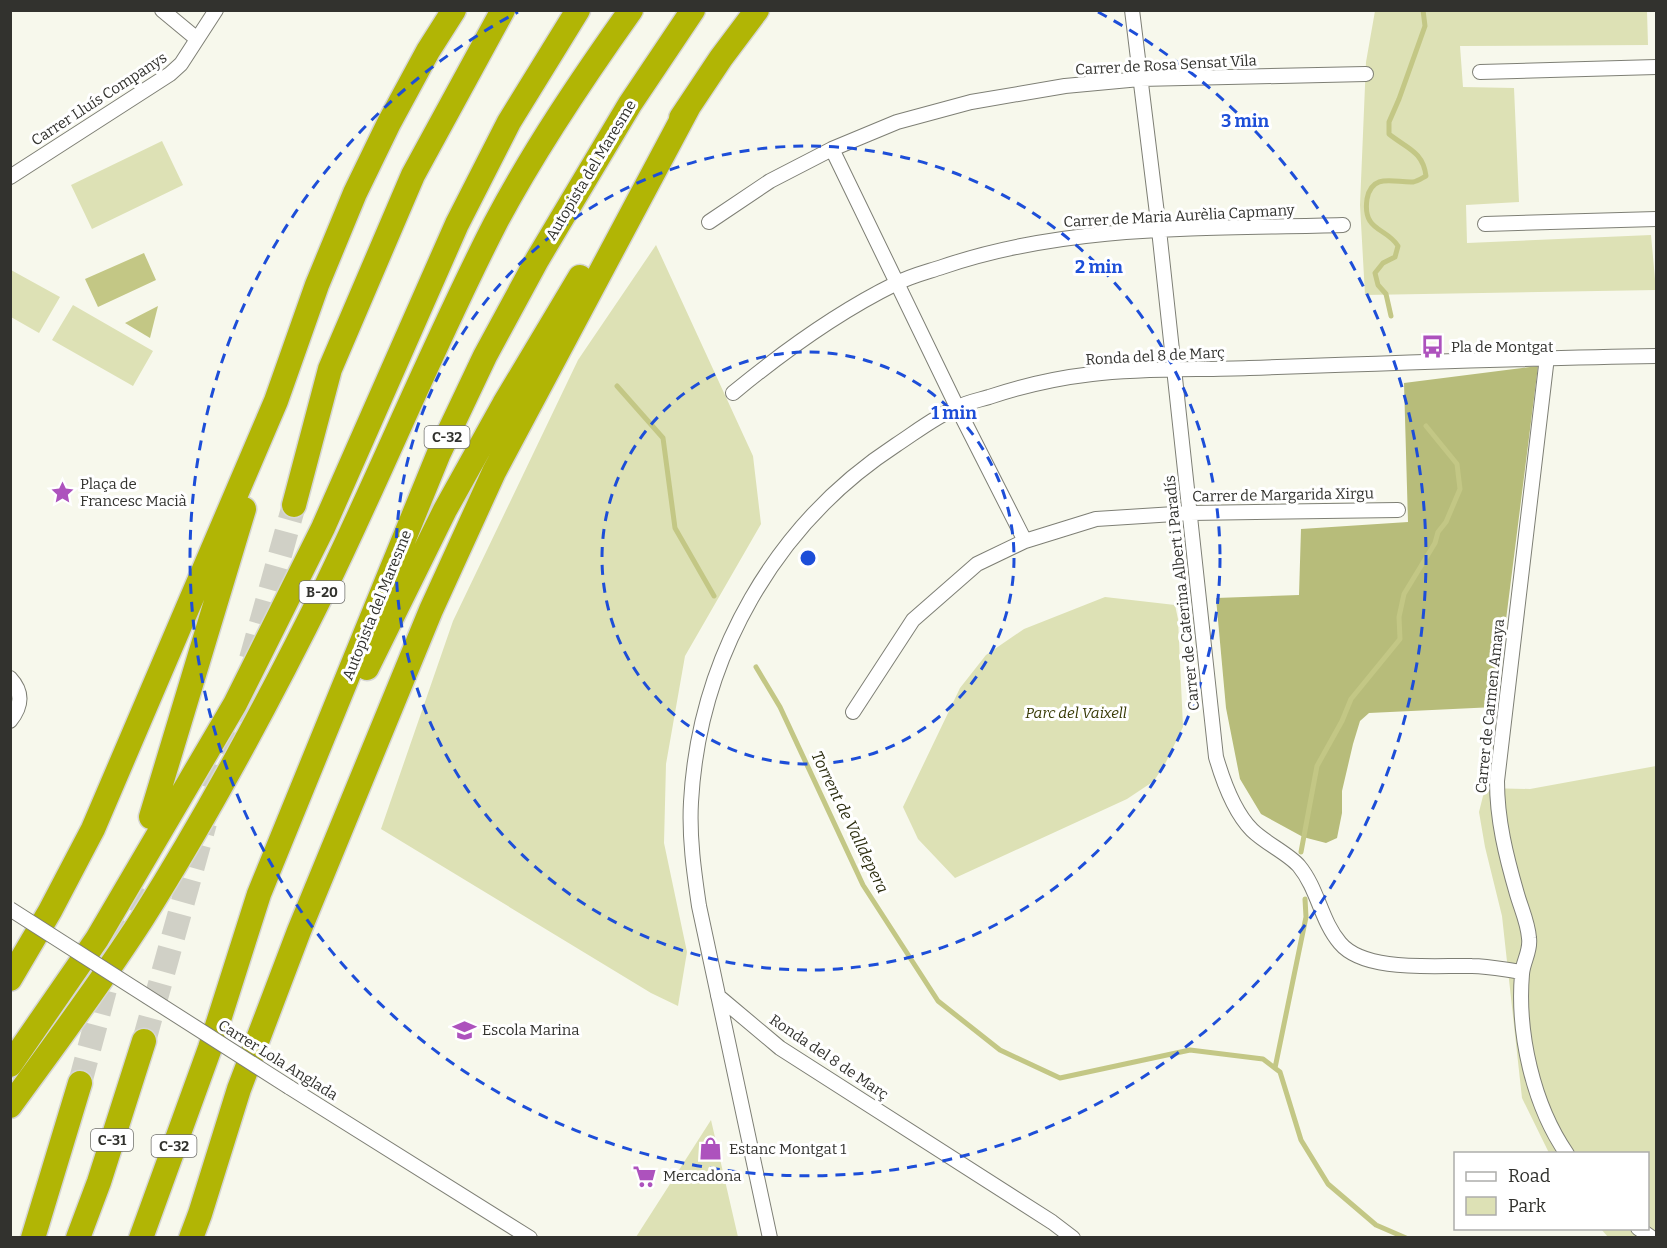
<svg xmlns="http://www.w3.org/2000/svg" width="1667" height="1248" viewBox="0 0 1667 1248" font-family="Bitter,serif">
	<style>
		.green { fill: #dde1b5 }
		.forest { fill: #b7bc7a }
		.water { fill: #c3c785 }
		.lines { fill: none; stroke-linecap: round; stroke-linejoin: round }
		.stream { stroke: #c3c785; stroke-width: 5 }
		.motorway-tunnel { stroke: #d0d0c6; stroke-width: 24; stroke-dasharray: 24 12; stroke-linecap: butt }
		.minor-casing { stroke: #7e7f75; stroke-width: 16 }
		.motorway-casing { stroke: #d6d6d5; stroke-width: 27 }
		.minor { stroke: #fff; stroke-width: 14 }
		.motorway { stroke: #b1b505; stroke-width: 24 }
		.minor-bridge-casing { stroke: #7e7f75; stroke-width: 16; stroke-linecap: butt }
		.minor-bridge { stroke: #fff; stroke-width: 14 }
		.ring { fill: none; stroke: #1d4ed8; stroke-width: 3; stroke-dasharray: 10 8 }
		.labels { text-anchor: middle; dominant-baseline: central; stroke-width: 6; stroke-linejoin: round; paint-order: stroke }
		.shield { fill: #fff; stroke: #70706d; stroke-width: 1.5 }
		.shield-label { font-size: 14px; font-weight: bold; fill: #32322e }
		.street-label { font-size: 15px; fill: #32322e; stroke: #fff }
		.poi-label { font-size: 15px; fill: #32322e; stroke: #fff; text-anchor: start }
		.park-label { font-size: 15px; font-style: italic; fill: #383a05; stroke: #fff }
		.water-label { font-size: 16px; font-style: italic; fill: #2b2c0e; stroke: #fff }
		.centre { fill: #1d4ed8; stroke: #fff; stroke-width: 3 }
		.ring-label { font-size: 18px; text-anchor: middle; font-weight: bold; fill: #1d4ed8; stroke: #fff; stroke-width: 6; stroke-linejoin: round; paint-order: stroke }
	</style>
	<rect width="100%" height="100%" fill="#f7f8ec"/>
	<path class="green" d="M 1375,11 L 1647,11 L 1648,45 L 1460,46 L 1463,87 L 1514,88 L 1519,202 L 1466,205 L 1467,243 L 1651,235 L 1656,290 L 1365,295 L 1360,205 L 1366,62 Z
		M 162,141 L 183,185 L 92,229 L 71,185 Z
		M 656,245 L 753,456 L 761,524 L 685,656 L 666,764 L 664,843 L 687,952 L 678,1006 L 651,993 L 381,829 L 453,621 L 578,360 Z
		M 11,270 L 60,297 L 39,333 L 11,317 Z
		M 73,305 L 153,351 L 133,386 L 52,340 Z
		M 1105,597 L 1175,605 L 1178,619 L 1183,727 L 1166,762 L 1154,781 L 1127,799 L 955,878 L 918,839 L 903,807 L 960,688 L 986,655 L 1024,629 Z
		M 1656,766 L 1656,1237 L 1608,1237 L 1601,1229 L 1648,1228 L 1648,1154 L 1549,1153 L 1522,1098 L 1502,916 L 1485,847 L 1479,812 L 1485,788 L 1530,789 Z
		M 711,1120 L 738,1237 L 636,1237 Z"/>
	<path class="forest" d="M 1538,366 L 1495,707 L 1369,713 L 1360,721 L 1353,744 L 1342,791 L 1342,813 L 1337,838 L 1326,843 L 1303,837 L 1261,814 L 1240,779 L 1226,708 L 1216,598 L 1299,595 L 1301,529 L 1408,522 L 1404,383 Z"/>
	<path class="water" d="M 144,253 L 156,280 L 98,307 L 85,279 Z
		M 158,306 L 150,338 L 125,323 Z"/>
	<g class="lines">
		<path class="stream" d="M 1391,316 L 1386,294 L 1378,285 L 1375,273 L 1383,263 L 1395,257 L 1398,246 C 1390,233 1376,231 1370,221 C 1366,215 1366,206 1367,199 C 1372,172 1395,183 1413,182 C 1418,181 1422,178 1426,176 C 1423,151 1406,148 1389,134 L 1389,122 L 1399,99 L 1425,26 L 1423,10
			M 617,386 L 663,438 L 675,528 L 714,596
			M 756,667 L 780,707 L 863,885 L 938,1001 L 1000,1050 L 1060,1078 L 1190,1050 L 1263,1059 L 1280,1072 L 1301,1140 L 1328,1184 L 1376,1225 L 1406,1238
			M 1301,852 L 1317,766 L 1342,721 L 1351,699 L 1400,639 L 1399,617 L 1404,594 L 1435,543 L 1438,532 L 1446,522 L 1460,489 L 1457,464 L 1426,426
			M 1275,1068 L 1306,917 L 1305,899"/>
		<path class="motorway-tunnel" d="M 251,659 L 294,505
			M 214,789 L 237,707
			M 144,1041 L 205,823
			M 80,1083 L 133,885"/>
		<defs>
			<path id="minor" d="M 162,10 L 197,39
				M 1132,10 L 1159,230 L 1216,757 C 1223,781 1234,812 1252,830 C 1265,843 1289,854 1299,866 C 1318,889 1321,921 1340,943 C 1365,973 1437,965 1472,966 C 1489,966 1506,970 1522,972
				M 1480,72 L 1656,67
				M 832,149 L 957,407 L 1025,541
				M 10,177 L 170,74 L 181,64 L 216,10
				M 709,222 L 770,181 L 832,149 L 897,122 L 971,102 L 1065,86 L 1140,79 L 1366,74
				M 1485,224 L 1656,219
				M 1547,357 L 1497,781 C 1497,820 1506,856 1517,894 C 1521,908 1528,923 1529,938 C 1531,951 1523,961 1522,974 C 1517,1033 1533,1105 1567,1154
				M 733,393 C 784,351 836,313 895,284 C 910,276 927,272 942,267 C 1070,223 1209,229 1343,225
				M 10,678 C 23,692 22,706 10,721
				M 853,712 L 913,620 L 977,564 L 1025,541 L 1096,519 L 1190,513 L 1398,510
				M 718,996 L 780,1048 L 1052,1222 L 1073,1238
				M 289,1087 L 530,1238
				M 1638,1228 L 1652,1238
				M 770,1238 L 699,906 C 694,872 689,837 691,802 C 699,657 775,524 896,445 C 916,432 936,416 958,407 C 968,402 979,400 989,397 C 1022,386 1057,378 1092,374 C 1144,368 1197,370 1249,368 C 1385,363 1521,358 1656,356"/>
			<path id="motorway" d="M 681,118 L 721,58 L 757,10
				M 294,505 L 330,369 L 413,175 L 503,10
				M 367,668 L 445,510 L 504,404 L 580,277
				M 151,817 L 244,509
				M 10,979 L 50,911 L 93,829 L 276,401 L 317,285 L 355,193 L 389,123 L 428,51 L 454,10
				M 10,1065 L 97,939 L 235,704 L 323,528 L 457,224 L 509,122 L 578,10
				M 10,1106 C 55,1044 101,983 142,919 C 209,813 270,699 326,586 C 384,466 434,343 495,224 C 534,150 582,79 631,10
				M 33,1238 L 80,1083
				M 78,1238 L 99,1182 L 144,1041
				M 141,1238 L 210,1048 L 259,894 L 439,453 L 485,356 L 537,260 L 630,104 L 693,10
				M 191,1238 L 200,1214 L 239,1089 L 299,931 L 431,610 L 494,472 L 689,106"/>
		</defs>
		<use href="#minor" class="minor-casing"/>
		<use href="#motorway" class="motorway-casing"/>
		<use href="#minor" class="minor"/>
		<use href="#motorway" class="motorway"/>
		<defs>
			<path id="minor-bridge" d="M 10,909 L 289,1087"/>
		</defs>
		<use href="#minor-bridge" class="minor-bridge-casing"/>
		<use href="#minor-bridge" class="minor-bridge"/>
	</g>
	<g class="ring">
		<circle cx="808" cy="558" r="206"/>
		<circle cx="808" cy="558" r="412"/>
		<path d="M1098 12A618 618 0 1 1 518 12"/>
	</g>
	<defs>
		<symbol id="bus-bare" viewBox="-9 -9 18 18"><path d="M-5-6H5V4H4V6H2V4H-2V6H-4V4H-5ZM-3.5-4V0h7V-4ZM-3.5 1.2v1.5H-2V1.2ZM2 1.2v1.5H3.5V1.2Z" fill="#ad52bd" stroke="#fff" stroke-width="2.5" paint-order="stroke"/></symbol>
		<symbol id="sight-bare" viewBox="-9 -9 18 18"><path d="M0-6L1.8-2.2L6-1.7L2.9 1.2L3.7 5.4L0 3.3L-3.7 5.4L-2.9 1.2L-6-1.7L-1.8-2.2Z" fill="#ad52bd" stroke="#fff" stroke-width="2.5" paint-order="stroke"/></symbol>
		<symbol id="school-bare" viewBox="-9 -9 18 18"><path d="M0-5L7-2L0 1L-7-2ZM-4 1L0 2.5L4 1V4Q0 6-4 4Z" fill="#ad52bd" stroke="#fff" stroke-width="2.5" paint-order="stroke"/></symbol>
		<symbol id="shop-bare" viewBox="-9 -9 18 18"><path d="M-5-2.5h2.3a2.7 3.5 0 0 1 5.4 0H5L5.5 6h-11ZM-1.5-2.5h3a1.5 2.3 0 0 0-3 0Z" fill="#ad52bd" stroke="#fff" stroke-width="2.5" paint-order="stroke"/></symbol>
		<symbol id="supermarket-bare" viewBox="-9 -9 18 18"><path d="M-6-5.5h2.5l.6 2H6L4.5 2H-2.5L-4.4-4H-6ZM-1.5 3.2a1.3 1.3 0 1 0 .1 0ZM3 3.2a1.3 1.3 0 1 0 .1 0Z" fill="#ad52bd" stroke="#fff" stroke-width="2.5" paint-order="stroke"/></symbol>
	</defs>
	<g fill-rule="evenodd">
		<use href="#bus-bare" x="1416" y="330" width="33" height="33"/>
		<use href="#sight-bare" x="46" y="476" width="33" height="33"/>
		<use href="#school-bare" x="448" y="1014" width="33" height="33"/>
		<use href="#shop-bare" x="694" y="1132" width="33" height="33"/>
		<use href="#supermarket-bare" x="628" y="1160" width="33" height="33"/>
	</g>
	<g class="labels">
		<g class="shield">
			<rect x="424.5" y="426" width="45" height="22" rx="4.5"/>
			<rect x="299.5" y="581" width="45" height="22" rx="4.5"/>
			<rect x="91" y="1129" width="42" height="22" rx="4.5"/>
			<rect x="151.5" y="1135" width="45" height="22" rx="4.5"/>
		</g>
		<g class="shield-label">
			<text x="447" y="437">C-32</text>
			<text x="322" y="592">B-20</text>
			<text x="112" y="1140">C-31</text>
			<text x="174" y="1146">C-32</text>
		</g>
		<g class="street-label">
			<text transform="translate(1166 65) rotate(-3)">Carrer de Rosa Sensat Vila</text>
			<text transform="translate(99 99) rotate(-33)">Carrer Lluís Companys</text>
			<text transform="translate(591 170) rotate(-59)">Autopista del Maresme</text>
			<text transform="translate(1179 216) rotate(-3)">Carrer de Maria Aurèlia Capmany</text>
			<text transform="translate(1155 356) rotate(-3)">Ronda del 8 de Març</text>
			<text transform="translate(1283 495) rotate(-1)">Carrer de Margarida Xirgu</text>
			<text transform="translate(1182 593) rotate(-96)">Carrer de Caterina Albert i Paradís</text>
			<text transform="translate(377 605) rotate(-68)">Autopista del Maresme</text>
			<text transform="translate(1490 706) rotate(-84)">Carrer de Carmen Amaya</text>
			<text transform="translate(829 1057) rotate(34)">Ronda del 8 de Març</text>
			<text transform="translate(278 1060) rotate(32)">Carrer Lola Anglada</text>
		</g>
		<g class="poi-label">
			<text x="1451" y="347">Pla de Montgat</text>
			<text x="80" y="484">Plaça de<tspan x="80" dy="17">Francesc Macià</tspan></text>
			<text x="482" y="1030">Escola Marina</text>
			<text x="729" y="1149">Estanc Montgat 1</text>
			<text x="663" y="1176">Mercadona</text>
		</g>
		<g class="park-label">
			<text x="1076" y="713">Parc del Vaixell</text>
		</g>
		<g class="water-label">
			<text transform="translate(850 822) rotate(64)">Torrent de Valldepera</text>
		</g>
	</g>
	<circle cx="808" cy="558" r="9" class="centre"/>
	<g class="ring-label">
		<text x="1245" y="127">3 min</text>
		<text x="1099" y="273">2 min</text>
		<text x="954" y="419">1 min</text>
	</g>
	<rect width="1667" height="1248" fill="none" stroke="#32322e" stroke-width="24"/>
	<rect x="1454" y="1152" width="195" height="78" fill="#ffffff" stroke="#adadab" stroke-width="1.5"/>
	<rect x="1466" y="1172" width="30" height="9" fill="#ffffff" stroke="#adadab" stroke-width="1.5"/>
	<text x="1508" y="1182" font-size="18" fill="#32322e">Road</text>
	<rect x="1466" y="1197" width="30" height="18" fill="#dde1b5" stroke="#adadab" stroke-width="1.5"/>
	<text x="1508" y="1212" font-size="18" fill="#32322e">Park</text>
</svg>
